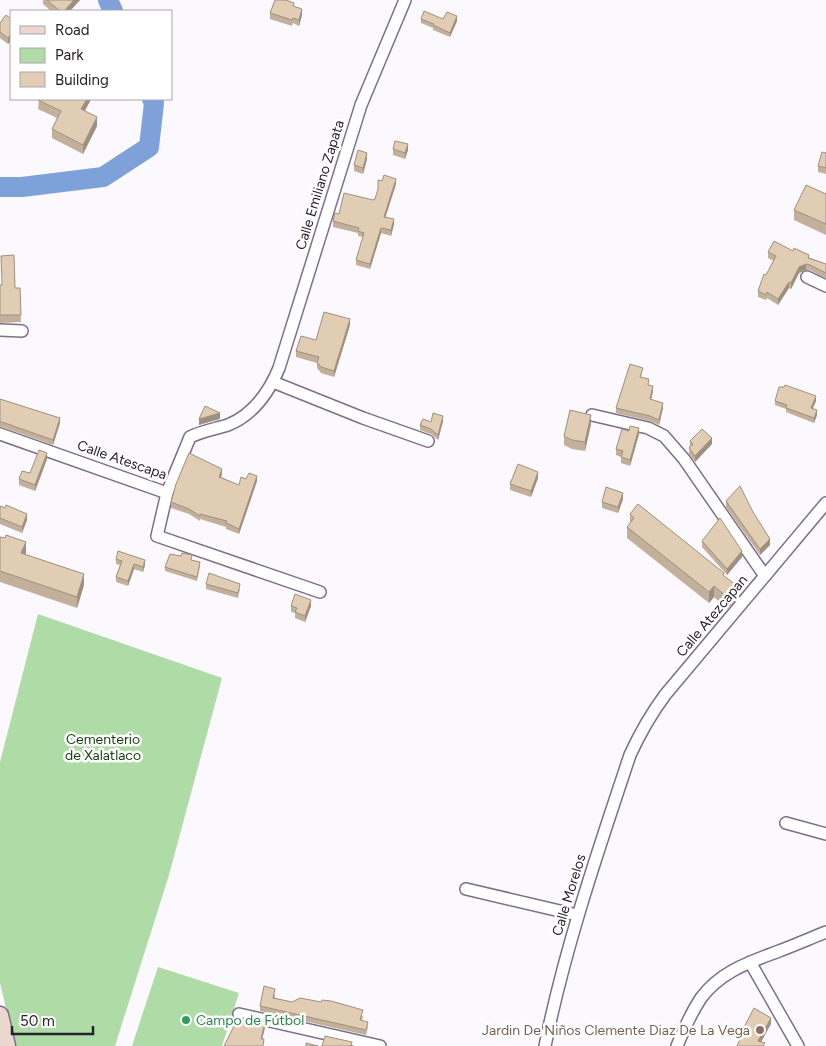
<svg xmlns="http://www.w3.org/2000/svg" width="826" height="1046" viewBox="0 0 826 1046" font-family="Figtree,sans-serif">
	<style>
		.green { fill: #afdba6 }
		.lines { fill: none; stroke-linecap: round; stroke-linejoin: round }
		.river { stroke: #7da1d8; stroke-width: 20 }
		.street-casing { stroke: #7d6f87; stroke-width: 14 }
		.secondary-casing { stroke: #7d6f87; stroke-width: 19 }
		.street { stroke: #fff; stroke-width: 11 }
		.secondary { stroke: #ebd6d0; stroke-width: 16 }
		.wall { fill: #c2b09b }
		.shaded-wall { fill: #9e907e }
		.building { fill: #e1cdb4; stroke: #9e907e }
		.leisure-dot { fill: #2e9e5b; stroke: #fff; stroke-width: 2 }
		.education-dot { fill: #8d6e63; stroke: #fff; stroke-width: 2 }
		.labels { text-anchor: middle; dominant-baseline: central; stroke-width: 5; stroke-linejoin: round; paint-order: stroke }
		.street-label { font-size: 14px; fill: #27212b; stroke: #fff }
		.park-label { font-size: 14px; fill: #123f07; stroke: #fff }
		.leisure-label { font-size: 14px; fill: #27864d; stroke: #fff; text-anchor: start }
		.education-label { font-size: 14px; fill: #785e54; stroke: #fff; text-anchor: end }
	</style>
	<rect width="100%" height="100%" fill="#fbf8fe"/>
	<path class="green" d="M 38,614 L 222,678 L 169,875 L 115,1046 L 15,1046 L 0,983 L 0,762 Z
		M 158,967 L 239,993 L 222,1046 L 132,1046 Z"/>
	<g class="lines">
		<path class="river" d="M 108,0 L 113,11
			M 0,187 L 22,187 L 103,177 L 149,147 L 154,103 L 152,99"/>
		<defs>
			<path id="street" d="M 807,277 L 826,286
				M 0,330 L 22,331
				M 273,382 L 363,418 L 428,441
				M 592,415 L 648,428 L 664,436 L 684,459 L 765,576
				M 0,434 L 167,493
				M 320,592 L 157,536 L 167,493 L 190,437 C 202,431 215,429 228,425 C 253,415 269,392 279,368 L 361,105 L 405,0
				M 786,823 L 826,834
				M 466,889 L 577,915
				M 750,962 L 798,1046
				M 239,1014 L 380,1046
				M 545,1046 C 565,947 598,851 630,755 C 640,733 651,714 665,695 L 826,503
				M 677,1046 C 684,1029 691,1013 701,998 C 721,971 750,962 779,951 C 795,945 811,938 826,932"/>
			<path id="secondary" d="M 0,1015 L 7,1046"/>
		</defs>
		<use href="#street" class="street-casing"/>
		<use href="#secondary" class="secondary-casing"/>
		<use href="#street" class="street"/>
		<use href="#secondary" class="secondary"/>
	</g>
	<path class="wall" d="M 43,0 L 80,0 L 70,11 L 51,11 L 43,4 Z
		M 294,6 L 302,15 L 299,26 L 293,23 L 292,26 L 270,19 L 270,13 Z
		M 11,19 L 11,40 L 8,44 L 0,38 L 0,23 Z
		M 421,19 L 443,19 L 457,21 L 450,37 L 433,30 L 433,28 L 421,23 Z
		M 39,99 L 91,99 L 85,111 L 97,126 L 83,154 L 52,138 L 52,129 L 57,118 L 38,109 Z
		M 393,149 L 408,150 L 405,159 L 393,155 Z
		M 826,153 L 826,174 L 818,172 L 818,166 Z
		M 367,159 L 363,174 L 354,171 L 354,165 Z
		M 396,184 L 385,217 L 394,224 L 391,236 L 381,233 L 370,269 L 356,265 L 356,260 L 363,237 L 358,236 L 358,233 L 333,227 L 333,221 L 339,214 L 373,200 Z
		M 826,194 L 826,235 L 794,220 L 794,210 Z
		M 793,251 L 826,264 L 826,279 L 810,270 L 806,270 L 799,273 L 791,289 L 789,288 L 778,305 L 767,298 L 766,300 L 758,297 L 758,291 L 774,261 L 768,258 L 768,252 Z
		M 0,285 L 15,288 L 20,288 L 21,322 L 0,323 Z
		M 350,325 L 334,377 L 321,373 L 317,368 L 317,363 L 296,357 L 296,351 L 316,340 Z
		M 643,373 L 641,377 L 649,385 L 653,391 L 651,400 L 663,408 L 659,425 L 650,421 L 616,413 L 616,408 Z
		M 0,399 L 60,423 L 53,445 L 2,427 L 0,427 Z
		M 775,401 L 816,401 L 813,408 L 817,415 L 814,423 L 786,412 L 786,409 L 775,405 Z
		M 443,421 L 438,440 L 431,434 L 420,430 L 420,425 Z
		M 591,424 L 585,451 L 572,449 L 564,445 L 564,436 Z
		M 629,431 L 639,434 L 630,466 L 621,463 L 621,457 L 616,455 L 616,449 Z
		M 690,441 L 712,444 L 695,462 L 689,454 Z
		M 47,459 L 35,491 L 19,485 L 19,479 L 30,473 Z
		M 222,474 L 221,477 L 239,485 L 257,481 L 239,534 L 226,529 L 226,527 L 200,519 L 200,521 L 189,514 L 171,508 L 171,502 Z
		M 538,478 L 531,497 L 510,490 L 510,484 Z
		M 623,499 L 618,513 L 602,508 L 602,502 Z
		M 726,501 L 753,512 L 770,545 L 760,555 L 726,507 Z
		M 0,506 L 27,520 L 22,533 L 0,524 Z
		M 630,514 L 724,576 L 737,598 L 727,609 L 714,597 L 709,603 L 627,538 L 627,527 L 630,523 Z
		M 0,537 L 26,553 L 25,555 L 84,585 L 77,608 L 0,582 Z
		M 702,541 L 742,557 L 727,575 L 702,547 Z
		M 116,559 L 145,565 L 143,572 L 134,569 L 128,586 L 116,582 L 116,577 L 120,565 L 116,564 Z
		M 192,560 L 200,566 L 197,581 L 165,571 L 165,567 Z
		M 206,584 L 240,589 L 238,598 L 206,589 Z
		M 291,606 L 311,606 L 305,622 L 295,618 L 295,613 L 291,612 Z
		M 275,994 L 275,998 L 292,1002 L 363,1016 L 362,1021 L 368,1027 L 366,1035 L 260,1011 L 260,1006 Z"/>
	<path class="shaded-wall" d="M 74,0 L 80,0 L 70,11 L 64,11 Z
		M 302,9 L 302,15 L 299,26 L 299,20 Z
		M 457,16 L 457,21 L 450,37 L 450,33 Z
		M 11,34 L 11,40 L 8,44 L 8,38 Z
		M 87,99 L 91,99 L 81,118 L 81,109 Z
		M 97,117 L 97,126 L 83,154 L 83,145 Z
		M 408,144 L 408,150 L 405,159 L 405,153 Z
		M 367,153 L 367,159 L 363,174 L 363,168 Z
		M 396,179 L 396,184 L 384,222 L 384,217 Z
		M 394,219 L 394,224 L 391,236 L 391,230 Z
		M 381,228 L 381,233 L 370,269 L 370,264 Z
		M 806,264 L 806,270 L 799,273 L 791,289 L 791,283 L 799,267 Z
		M 789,282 L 789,288 L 778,305 L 778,299 Z
		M 350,319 L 350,325 L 334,377 L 334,371 Z
		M 653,386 L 653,391 L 650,404 L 650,399 Z
		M 816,396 L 816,401 L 811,412 L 811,408 Z
		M 663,403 L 663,408 L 659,425 L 659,420 Z
		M 817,410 L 817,415 L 814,423 L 814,418 Z
		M 220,413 L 220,419 L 199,425 L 199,419 Z
		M 591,415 L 591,424 L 585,451 L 585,442 Z
		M 443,416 L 443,421 L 438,440 L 438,435 Z
		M 60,418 L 60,423 L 53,445 L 53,440 Z
		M 639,428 L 639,434 L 630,466 L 630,460 Z
		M 712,438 L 712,444 L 695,462 L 695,456 Z
		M 47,453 L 47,459 L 35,491 L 35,485 Z
		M 222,469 L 222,474 L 219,482 L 219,477 Z
		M 538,472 L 538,478 L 531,497 L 531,491 Z
		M 257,476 L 257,481 L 239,534 L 239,529 Z
		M 623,493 L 623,499 L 618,513 L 618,507 Z
		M 27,514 L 27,520 L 22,533 L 22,527 Z
		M 770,539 L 770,545 L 760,555 L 760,549 Z
		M 26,542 L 26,553 L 21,564 L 21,553 Z
		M 742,551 L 742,557 L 727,575 L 727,569 Z
		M 145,560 L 145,565 L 143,572 L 143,567 Z
		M 134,564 L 134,569 L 128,586 L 128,581 Z
		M 84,574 L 84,585 L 77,608 L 77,597 Z
		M 714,586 L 714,597 L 709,603 L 709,592 Z
		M 737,586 L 737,598 L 727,609 L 727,597 Z
		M 311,600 L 311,606 L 305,622 L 305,616 Z
		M 771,1018 L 771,1024 L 759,1046 L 758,1041 Z
		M 265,1022 L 265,1028 L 261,1044 L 261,1039 Z"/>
	<path class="building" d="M 47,0 L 74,0 L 64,11 L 60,11 Z
		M 275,0 L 286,0 L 294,3 L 293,6 L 302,9 L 299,20 L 293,18 L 292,20 L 270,13 Z
		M 424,11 L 443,19 L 447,12 L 457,16 L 450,33 L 433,25 L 434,24 L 421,19 Z
		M 6,15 L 11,19 L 11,34 L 8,38 L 0,32 L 0,23 Z
		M 39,99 L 87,99 L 81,109 L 97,117 L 83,145 L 52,129 L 61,111 L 38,100 Z
		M 395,141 L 408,144 L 405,153 L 393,149 Z
		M 358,150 L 367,153 L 363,168 L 354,165 Z
		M 822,152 L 826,153 L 826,168 L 818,166 Z
		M 384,175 L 396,179 L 384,217 L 394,219 L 391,230 L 381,228 L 370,264 L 356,260 L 364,233 L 358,231 L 359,228 L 333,221 L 335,213 L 339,214 L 344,193 L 373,200 L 375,199 L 378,189 L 378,180 L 382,181 Z
		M 806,185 L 826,194 L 826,224 L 794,210 Z
		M 774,241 L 793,251 L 794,248 L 809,255 L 808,258 L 826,264 L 826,273 L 810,265 L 806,264 L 799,267 L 791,283 L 789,282 L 778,299 L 767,292 L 766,295 L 758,291 L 764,274 L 766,275 L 776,256 L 768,252 Z
		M 14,255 L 15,288 L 20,288 L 21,315 L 0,315 L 0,285 L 2,285 L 1,256 Z
		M 324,312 L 350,319 L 334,371 L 321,367 L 317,362 L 319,357 L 296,351 L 301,336 L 316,340 Z
		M 630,364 L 643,368 L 640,377 L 649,379 L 648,385 L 653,386 L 650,399 L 663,403 L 659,420 L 650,416 L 616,408 Z
		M 785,385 L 816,396 L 811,408 L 817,410 L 814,418 L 786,408 L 787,405 L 775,401 L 779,387 L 784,387 Z
		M 0,399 L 60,418 L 53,440 L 2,422 L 0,422 Z
		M 205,406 L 220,413 L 199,419 Z
		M 570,410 L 591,415 L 585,442 L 572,440 L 564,436 Z
		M 433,413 L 443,416 L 438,435 L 431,429 L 420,425 L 423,419 L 431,422 Z
		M 630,426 L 639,428 L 630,460 L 621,457 L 623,451 L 616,449 L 622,429 L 629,431 Z
		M 702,429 L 712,438 L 695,456 L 689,448 L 693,444 L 690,441 Z
		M 39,450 L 47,453 L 35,485 L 19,479 L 22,471 L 30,473 Z
		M 189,453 L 222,469 L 219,477 L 239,485 L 241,477 L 246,479 L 249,473 L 257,476 L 239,529 L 226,523 L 227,521 L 200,514 L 200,516 L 189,509 L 171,502 L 176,484 Z
		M 518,464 L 538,472 L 531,491 L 510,484 Z
		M 740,486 L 753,512 L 770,539 L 760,549 L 726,501 Z
		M 606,487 L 623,493 L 618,507 L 602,502 Z
		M 638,504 L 724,573 L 723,575 L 737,586 L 727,597 L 714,586 L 709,592 L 627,527 L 634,518 L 630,514 Z
		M 6,505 L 27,514 L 22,527 L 0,518 L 0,506 L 5,508 Z
		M 720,518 L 742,551 L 727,569 L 702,541 Z
		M 6,535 L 26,542 L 21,553 L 84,574 L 77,597 L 0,571 L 0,537 L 5,538 Z
		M 118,551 L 145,560 L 143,567 L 134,564 L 128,581 L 116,577 L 122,561 L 116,559 Z
		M 182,553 L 192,555 L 191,560 L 200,562 L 197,577 L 165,567 L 170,554 L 181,556 Z
		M 209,573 L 240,584 L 238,593 L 206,584 Z
		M 295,594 L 311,600 L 305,616 L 295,612 L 297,608 L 291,606 Z
		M 264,986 L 275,989 L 273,998 L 292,1002 L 300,998 L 321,1002 L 322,1000 L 331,1001 L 363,1010 L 360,1020 L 368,1022 L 366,1030 L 260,1006 Z
		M 754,1008 L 771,1018 L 758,1041 L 765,1043 L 763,1046 L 737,1046 L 744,1030 L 743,1029 Z
		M 238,1018 L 244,1018 L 265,1022 L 261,1039 L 264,1039 L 263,1046 L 224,1046 Z
		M 325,1036 L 352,1042 L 351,1046 L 322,1046 Z
		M 306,1043 L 318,1046 L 306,1046 Z"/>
	<circle class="leisure-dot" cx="186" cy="1020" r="5"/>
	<circle class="education-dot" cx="760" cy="1030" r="5"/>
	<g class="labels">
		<g class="street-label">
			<text transform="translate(320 185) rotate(-73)">Calle Emiliano Zapata</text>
			<text transform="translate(122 460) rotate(19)">Calle Atescapa</text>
			<text transform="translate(712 616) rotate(-50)">Calle Atezcapan</text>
			<text transform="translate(569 895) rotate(-73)">Calle Morelos</text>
		</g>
		<g class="park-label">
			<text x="103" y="739">Cementerio<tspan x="103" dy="16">de Xalatlaco</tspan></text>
		</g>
		<g class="leisure-label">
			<text x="196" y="1020">Campo de Fútbol</text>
		</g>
		<g class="education-label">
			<text x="750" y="1030">Jardin De Niños Clemente Diaz De La Vega</text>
		</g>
	</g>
	<rect x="10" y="10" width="162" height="90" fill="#ffffff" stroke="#a9a6aa"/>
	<rect x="20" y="26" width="25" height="8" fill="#ebd6d0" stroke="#a9a6aa"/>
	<text x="55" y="35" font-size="15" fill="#27212b">Road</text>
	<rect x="20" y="48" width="25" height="15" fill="#afdba6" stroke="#a9a6aa"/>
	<text x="55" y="60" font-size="15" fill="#27212b">Park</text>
	<rect x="20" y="72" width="25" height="15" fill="#e1cdb4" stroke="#a9a6aa"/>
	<text x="55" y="85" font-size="15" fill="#27212b">Building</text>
	<path d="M12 1026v8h81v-8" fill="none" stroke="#27212b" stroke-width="2.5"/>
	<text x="20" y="1026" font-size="15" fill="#27212b" stroke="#ffffff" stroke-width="4" paint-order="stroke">50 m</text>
</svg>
